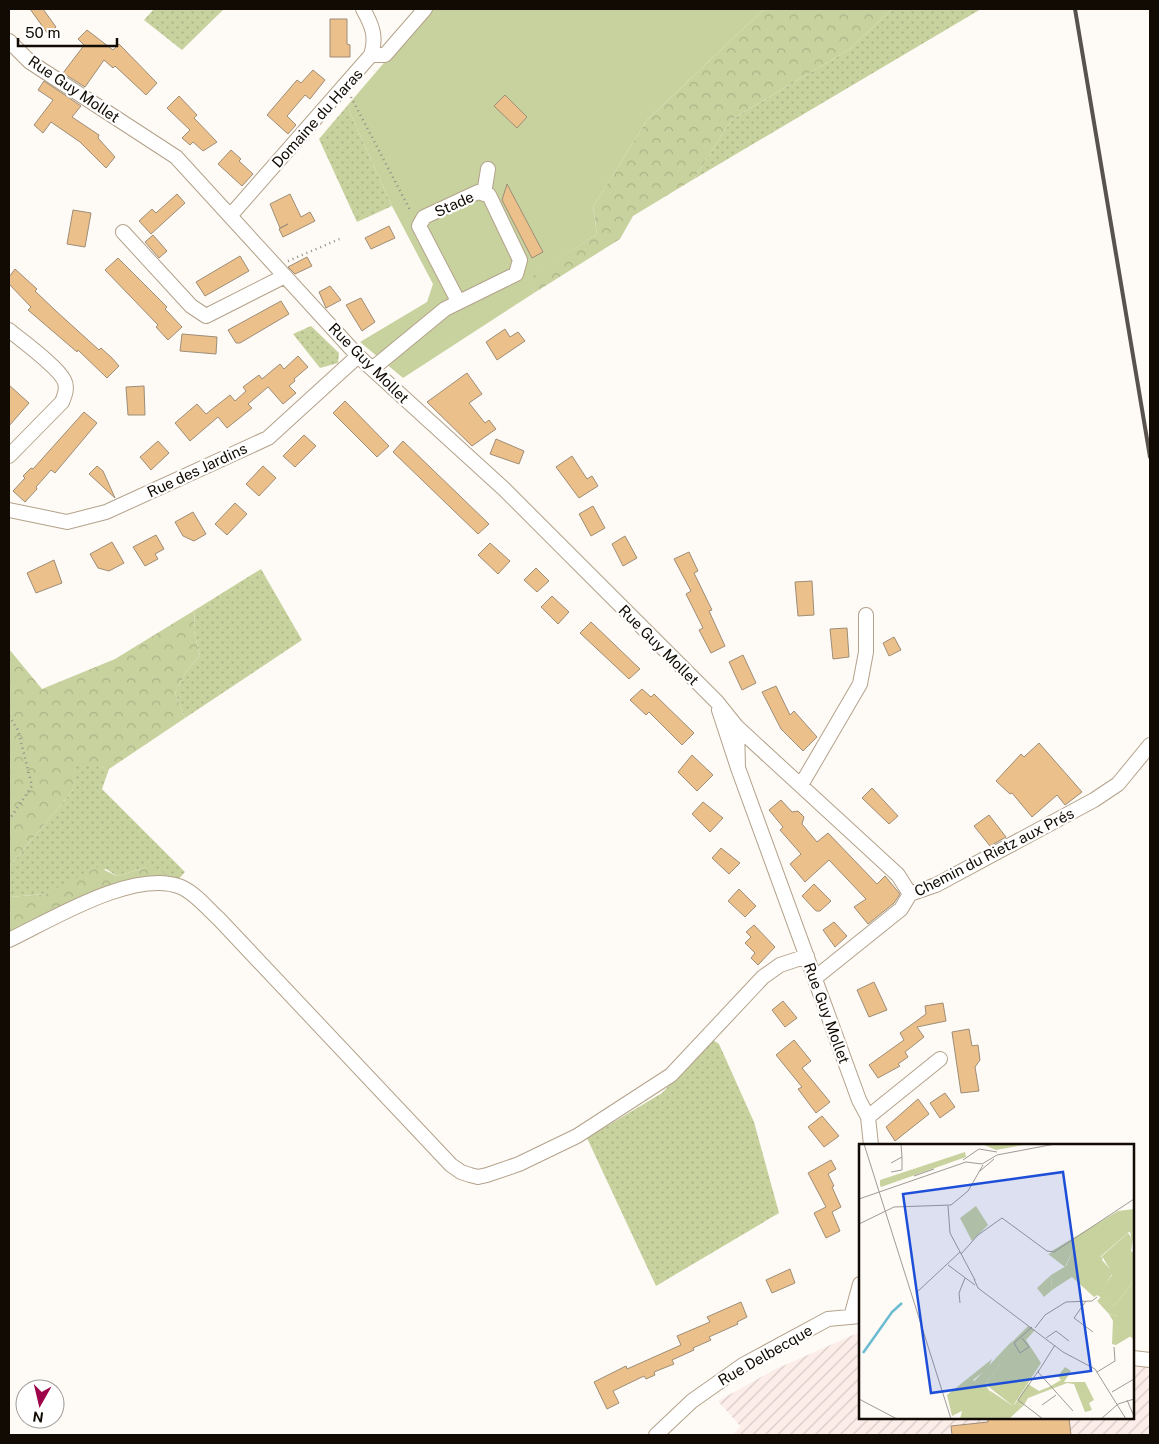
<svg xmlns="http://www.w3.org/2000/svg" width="1159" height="1444" viewBox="0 0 1159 1444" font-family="'Public Sans',sans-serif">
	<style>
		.industrial { fill: url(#industrial-furrows) }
		.grass { fill: url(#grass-dots) }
		.forest { fill: url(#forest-crowns) }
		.park { fill: #c8d29f }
		.building { fill: #ebc08a; stroke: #9e8d77 }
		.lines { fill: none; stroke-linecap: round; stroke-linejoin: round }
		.minor-casing { stroke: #b3a28b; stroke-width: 16 }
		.path { stroke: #918c86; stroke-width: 2.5; stroke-dasharray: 1 4; stroke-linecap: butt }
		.minor { stroke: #fff; stroke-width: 14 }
		.rail { stroke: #58534d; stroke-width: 4 }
		.labels { text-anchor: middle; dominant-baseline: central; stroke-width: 4.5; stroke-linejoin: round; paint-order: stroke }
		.street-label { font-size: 15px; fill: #110b04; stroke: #fff }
		.inset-river { fill: none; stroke: #6abbd1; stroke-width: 2.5 }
		.inset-road { fill: none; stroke: #9f9a95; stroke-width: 1 }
		.view { fill: #1d4ed8; fill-opacity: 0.15; stroke: #1d4ed8; stroke-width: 2.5 }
		.inset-edge { fill: none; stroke: #110b04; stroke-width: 2.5 }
	</style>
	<defs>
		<pattern id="industrial-furrows" width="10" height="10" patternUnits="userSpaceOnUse" patternTransform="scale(1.25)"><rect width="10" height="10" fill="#fcede9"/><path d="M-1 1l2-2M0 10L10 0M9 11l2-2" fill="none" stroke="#d7cac6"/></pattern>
		<pattern id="grass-dots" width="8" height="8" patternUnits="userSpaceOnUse" patternTransform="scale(1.25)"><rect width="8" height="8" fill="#c8d29f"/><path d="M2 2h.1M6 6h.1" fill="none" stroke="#abb387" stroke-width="1.8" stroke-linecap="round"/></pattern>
		<pattern id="forest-crowns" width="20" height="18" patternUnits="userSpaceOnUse" patternTransform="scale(1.25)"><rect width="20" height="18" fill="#c8d29f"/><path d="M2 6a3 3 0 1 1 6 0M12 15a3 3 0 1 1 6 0" fill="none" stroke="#abb387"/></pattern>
	</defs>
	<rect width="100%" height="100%" fill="#fefaf5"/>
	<path class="industrial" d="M 860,1332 L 860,1418 L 1133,1418 L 1133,1358 L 1150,1360 L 1150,1435 L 732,1435 L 741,1427 L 718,1401 L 776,1369 Z"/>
	<path class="grass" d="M 154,9 L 224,9 L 182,50 L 144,20 Z
		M 892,9 L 981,9 L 694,179 L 732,119 L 850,49 Z
		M 347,106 L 392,206 L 357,222 L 319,139 Z
		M 311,326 L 339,353 L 338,363 L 320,368 L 293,334 Z
		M 261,569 L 302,640 L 185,718 L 175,693 L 187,670 L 200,656 L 194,631 L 195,610 Z
		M 83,762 L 109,769 L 102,789 L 185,872 L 175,883 L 148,867 L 117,876 L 106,869 L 45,894 L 9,897 L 9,867 L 73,790 L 74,767 Z
		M 713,1040 L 719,1044 L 754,1122 L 779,1213 L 656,1286 L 587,1138 L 662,1093 Z"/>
	<path class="forest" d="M 764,9 L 892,9 L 850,49 L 732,119 L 694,179 L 633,216 L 620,239 L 534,293 L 527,279 L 597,234 L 593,207 L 647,120 Z
		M 195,610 L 194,631 L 200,656 L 187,670 L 175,693 L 185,718 L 109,769 L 84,763 L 75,767 L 73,790 L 9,867 L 9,649 L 42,689 L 115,659 Z
		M 98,867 L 117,876 L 148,867 L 170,875 L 175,883 L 162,879 L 9,937 L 9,897 L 45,894 Z"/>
	<path class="park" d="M 430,9 L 764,9 L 647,120 L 593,207 L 597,234 L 528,279 L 534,293 L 403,378 L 360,342 L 427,302 L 433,284 L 392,206 L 347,106 Z"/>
	<path class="building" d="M 30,9 L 43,9 L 56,27 L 48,34 Z
		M 330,19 L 347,19 L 347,44 L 350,45 L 350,57 L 330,57 Z
		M 87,30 L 113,50 L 119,44 L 157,83 L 146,95 L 115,66 L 113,68 L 104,60 L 85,87 L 63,73 L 82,48 L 84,45 L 78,39 Z
		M 313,70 L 325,80 L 310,99 L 305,95 L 287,116 L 296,125 L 288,134 L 267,115 L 297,80 L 301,83 Z
		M 44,81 L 81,106 L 72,117 L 99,135 L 98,138 L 115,157 L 106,168 L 80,142 L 51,122 L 43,133 L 34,125 L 53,100 L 38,90 Z
		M 505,95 L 527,117 L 517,128 L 494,106 Z
		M 179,96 L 197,115 L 194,118 L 217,142 L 203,151 L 193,142 L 190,145 L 182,138 L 190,130 L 167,108 Z
		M 231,150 L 241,159 L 239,161 L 253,174 L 242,186 L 218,164 Z
		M 507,184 L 543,252 L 532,258 L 502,200 Z
		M 177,194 L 185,203 L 151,234 L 139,221 L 152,209 L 156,213 Z
		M 290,194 L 301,217 L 310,212 L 315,221 L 283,237 L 279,229 L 288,224 L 280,228 L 270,204 Z
		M 73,210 L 91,213 L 85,247 L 67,244 Z
		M 389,226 L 395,238 L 371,249 L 365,238 Z
		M 153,235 L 167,251 L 159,258 L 145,242 Z
		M 240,256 L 249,271 L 205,296 L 196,282 Z
		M 307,257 L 312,266 L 295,274 L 288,267 Z
		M 118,258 L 167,307 L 165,309 L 182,327 L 168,340 L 156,327 L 158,325 L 105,270 Z
		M 15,269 L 37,289 L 35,291 L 56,311 L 99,350 L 101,348 L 112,358 L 119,366 L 107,378 L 78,350 L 77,352 L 28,310 L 31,307 L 9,284 L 9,277 Z
		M 330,286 L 341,300 L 326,308 L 319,292 Z
		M 361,298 L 375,322 L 362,331 L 346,305 Z
		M 281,301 L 289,314 L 240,343 L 236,343 L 228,330 Z
		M 505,329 L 510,337 L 518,332 L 525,341 L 497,360 L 486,342 Z
		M 182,334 L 217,337 L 216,354 L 180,351 Z
		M 298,356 L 308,367 L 294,379 L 295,381 L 289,386 L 296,393 L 283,404 L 268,387 L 248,404 L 252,408 L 227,428 L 218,417 L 190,441 L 175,423 L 197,404 L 206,414 L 230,395 L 235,401 L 246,391 L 243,387 L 259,375 L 262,379 L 280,364 L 284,369 Z
		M 467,373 L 482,394 L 469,403 L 485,423 L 489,420 L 496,429 L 472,446 L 427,402 Z
		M 9,385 L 29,403 L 9,426 Z
		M 144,386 L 145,415 L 128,415 L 126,387 Z
		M 345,401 L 389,446 L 377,457 L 333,413 Z
		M 84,412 L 97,423 L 55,473 L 51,470 L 36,487 L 37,489 L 25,502 L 13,491 L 25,478 L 23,476 L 31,468 L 33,469 Z
		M 304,435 L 316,446 L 295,467 L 283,456 Z
		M 496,439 L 524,451 L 519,464 L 490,454 Z
		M 158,441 L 169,453 L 151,470 L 140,457 Z
		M 403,441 L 489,524 L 478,534 L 393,452 Z
		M 572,456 L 587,479 L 592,476 L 598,486 L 579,498 L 556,467 Z
		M 97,466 L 103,471 L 115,498 L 89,474 Z
		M 263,466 L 276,478 L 259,496 L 246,484 Z
		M 235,503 L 247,514 L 227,535 L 215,524 Z
		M 593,506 L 605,528 L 591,536 L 579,514 Z
		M 193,512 L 206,534 L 194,541 L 183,536 L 175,522 Z
		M 156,535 L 164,549 L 155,554 L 158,559 L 145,566 L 133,547 Z
		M 625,536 L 637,558 L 623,566 L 612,544 Z
		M 112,542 L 124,563 L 109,571 L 98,568 L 90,554 Z
		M 490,543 L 510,561 L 498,574 L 478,555 Z
		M 689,552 L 698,571 L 694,573 L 712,610 L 709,611 L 725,646 L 711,653 L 699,630 L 703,628 L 686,594 L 691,591 L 674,559 Z
		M 54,560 L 62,583 L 36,593 L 27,573 Z
		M 536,568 L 549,581 L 537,592 L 524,580 Z
		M 812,581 L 814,615 L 798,616 L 795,582 Z
		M 552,596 L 569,612 L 558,624 L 541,607 Z
		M 591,622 L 640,669 L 629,679 L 580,633 Z
		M 847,628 L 849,657 L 833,659 L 830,629 Z
		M 894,637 L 901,650 L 889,656 L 883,643 Z
		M 743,655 L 756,683 L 742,690 L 729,662 Z
		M 776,686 L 790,715 L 794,711 L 817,737 L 803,751 L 781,729 L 762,692 Z
		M 642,689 L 651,697 L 654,694 L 694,733 L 682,745 L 649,712 L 646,715 L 630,700 Z
		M 1039,743 L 1082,792 L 1065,805 L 1057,795 L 1032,817 L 1012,793 L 1010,794 L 996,781 L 1021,754 L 1024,757 Z
		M 692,755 L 713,775 L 697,791 L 678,772 Z
		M 872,788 L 898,816 L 889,824 L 862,798 Z
		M 781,800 L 792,812 L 798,811 L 804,817 L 802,824 L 817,842 L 828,833 L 877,884 L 885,876 L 900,894 L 894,903 L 868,924 L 854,907 L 866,899 L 829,860 L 805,882 L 790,864 L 801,854 L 780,830 L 783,827 L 769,810 Z
		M 703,802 L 723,818 L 710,832 L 692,814 Z
		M 989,815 L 1006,837 L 990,846 L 974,826 Z
		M 721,848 L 740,863 L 729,874 L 712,858 Z
		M 814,884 L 831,901 L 820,911 L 816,911 L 802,896 Z
		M 739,889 L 756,906 L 745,917 L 728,901 Z
		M 834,922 L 847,936 L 835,947 L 823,930 Z
		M 754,925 L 775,947 L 758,965 L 751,958 L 755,953 L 745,943 L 751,937 L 746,932 Z
		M 874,982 L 887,1010 L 869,1017 L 857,990 Z
		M 783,1001 L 797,1018 L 785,1027 L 772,1010 Z
		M 943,1003 L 946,1021 L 917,1027 L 924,1037 L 905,1052 L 908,1057 L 898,1064 L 900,1066 L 878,1078 L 869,1065 L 904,1040 L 900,1033 L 926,1014 L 925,1006 Z
		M 969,1029 L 972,1046 L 978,1045 L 980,1060 L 975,1067 L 979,1091 L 961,1093 L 952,1032 Z
		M 794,1040 L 811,1061 L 802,1068 L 830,1102 L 816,1113 L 798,1089 L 802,1087 L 776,1055 Z
		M 945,1093 L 955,1107 L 940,1118 L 930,1103 Z
		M 918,1099 L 929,1114 L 895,1141 L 886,1127 Z
		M 822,1116 L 839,1136 L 824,1147 L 808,1127 Z
		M 831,1160 L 836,1169 L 828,1174 L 834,1186 L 832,1187 L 841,1207 L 832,1212 L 840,1231 L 826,1238 L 814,1213 L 826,1207 L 808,1173 Z
		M 790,1269 L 795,1283 L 772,1293 L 766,1280 Z
		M 741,1302 L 747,1317 L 737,1322 L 738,1324 L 709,1337 L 711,1340 L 693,1348 L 694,1350 L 672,1360 L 674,1364 L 654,1372 L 655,1375 L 646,1379 L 644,1376 L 613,1391 L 619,1403 L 607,1409 L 594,1382 L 626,1366 L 627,1369 L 681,1345 L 677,1336 L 710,1322 L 707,1317 Z
		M 988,1418 L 1069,1418 L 1071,1435 L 952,1435 L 951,1426 L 988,1422 Z"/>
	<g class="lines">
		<defs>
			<path id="minor" d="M 9,41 L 30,62 L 176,157 L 358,356 L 504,489 L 717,702 L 737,727 L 738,768
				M 371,55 L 385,55 L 425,9
				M 484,194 L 488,169
				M 230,216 L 371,55 C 377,37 372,25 363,9
				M 123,232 L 191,306 L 206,316 L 285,276
				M 9,330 C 22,341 57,366 64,380 C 68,387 65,395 62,402 L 9,456
				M 372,369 L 445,309 L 516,274 L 520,260 L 489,195 L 478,192 L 424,217 L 419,226 L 458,301
				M 9,510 L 67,522 L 106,512 L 268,438 L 358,356
				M 719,710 L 738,768 L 859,1100 L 868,1117 L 871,1145
				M 733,728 L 737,727 L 898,875 L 910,894
				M 801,785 L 860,684 L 866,652 L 866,615
				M 9,940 C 51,920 135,868 181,887 C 195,893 207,908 219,919 L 451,1165 L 461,1172 L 470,1175 L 478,1177 L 487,1175 L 519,1164 L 577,1136 L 671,1075 L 763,977 L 780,965 L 807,956
				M 815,978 L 901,909 L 910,894 L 936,885 L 1094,800 L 1118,784 L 1150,745
				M 868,1117 L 940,1059
				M 851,1317 L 860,1284
				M 1133,1358 L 1150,1360
				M 656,1435 L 692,1401 L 743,1365 L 828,1319 L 860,1316"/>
		</defs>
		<use href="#minor" class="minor-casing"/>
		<path class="path" d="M 351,97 L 411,212
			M 288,261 L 342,238
			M 9,716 L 18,730 L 32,786 L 9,820"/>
		<use href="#minor" class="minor"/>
		<path class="rail" d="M 1075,9 L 1150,457"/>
	</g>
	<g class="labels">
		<g class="street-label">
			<text transform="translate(74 89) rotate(34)">Rue Guy Mollet</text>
			<text transform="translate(317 118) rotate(-48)">Domaine du Haras</text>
			<text transform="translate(454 204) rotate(-24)">Stade</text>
			<text transform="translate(369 363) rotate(45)">Rue Guy Mollet</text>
			<text transform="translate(197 470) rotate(-25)">Rue des Jardins</text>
			<text transform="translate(659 645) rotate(45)">Rue Guy Mollet</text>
			<text transform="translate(994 852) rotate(-27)">Chemin du Rietz aux Prés</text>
			<text transform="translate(827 1013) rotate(70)">Rue Guy Mollet</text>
			<text transform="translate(765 1355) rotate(-30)">Rue Delbecque</text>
		</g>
	</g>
	<g transform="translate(859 1144)">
		<rect width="275" height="275" fill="#fefaf5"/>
		<path d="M 123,0 L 170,0 L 137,6 ZM 106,8 L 107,13 L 22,43 L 21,41 L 21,36 ZM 117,62 L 129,81 L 113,97 L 101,74 ZM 271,87 L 275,90 L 272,107 L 275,109 L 275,137 L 255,162 L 238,151 L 253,131 L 241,124 L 241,113 L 244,112 L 243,116 L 250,124 L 272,93 ZM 208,104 L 215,104 L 206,123 L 189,110 ZM 192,131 L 193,146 L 185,153 L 178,144 ZM 250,170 L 259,172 L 272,192 L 257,201 L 253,200 L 254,177 ZM 133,215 L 129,224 L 114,236 L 137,259 L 130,246 L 154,262 L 128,275 L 101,275 L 103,267 L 93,272 L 88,251 ZM 206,223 L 212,227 L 205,238 L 226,238 L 235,256 L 230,259 L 233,266 L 226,268 L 215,240 L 208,239 L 169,254 L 165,261 L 156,260 L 169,240 L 180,247 L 190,243 L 202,236 L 199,232 Z" fill="#c8d29f"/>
		<path d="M 275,65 L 275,90 L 270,88 L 241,113 L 242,124 L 253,130 L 240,150 L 235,153 L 213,133 L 193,146 L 192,131 L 207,122 L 215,104 L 202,109 L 195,110 L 191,108 L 259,67 ZM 275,137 L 275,196 L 259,181 L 259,172 L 250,170 L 238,157 L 247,148 L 247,156 L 255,162 ZM 153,197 L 140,222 L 126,240 L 138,259 L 115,270 L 104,249 ZM 156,260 L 165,261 L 150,275 L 128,275 Z" fill="#c8d29f"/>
		<path d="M 269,89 L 272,93 L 268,105 L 250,124 L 243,112 ZM 169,182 L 176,186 L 167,196 L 182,219 L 154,262 L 126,240 L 140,222 L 145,206 Z" fill="#c8d29f"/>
		<path class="inset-river" d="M 4,209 L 33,168 L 43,159"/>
		<path class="inset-road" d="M 5,0 L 92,275M 104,16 L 120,5 L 138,8M 32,19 L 43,13 L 42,0M 121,27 L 135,15M 32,28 L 43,26 L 43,13M 55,32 L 75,25M 0,55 L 107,18 L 123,20 L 138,11 L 196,0M 89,62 L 91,89 L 116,136M 0,80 L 35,63 L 92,61 L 109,47 L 124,21M 102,110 L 119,91 L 143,74 L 188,107 L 195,108 L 275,55M 89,121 L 116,141M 115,135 L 119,144 L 204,208 L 236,225 L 267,275M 57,149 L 101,108M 227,157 L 215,174 L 234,188M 101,159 L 100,149 L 106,134M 176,184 L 186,171 L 207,158 L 233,157 L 238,153M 163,194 L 170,203 L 161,209 L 155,199 L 173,183M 187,194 L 197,187 L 210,197M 196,201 L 179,228 L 214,267M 180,226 L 159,256 L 184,275M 238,228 L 256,217 L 255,203M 253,248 L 275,235M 0,255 L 38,275M 268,256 L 274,270M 183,261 L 197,251M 242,275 L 259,260 L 275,255"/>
		<path class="view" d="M 204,28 L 232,227 L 72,249 L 44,50 Z"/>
		<rect width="275" height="275" class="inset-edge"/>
	</g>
	<rect width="1159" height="1444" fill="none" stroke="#110b04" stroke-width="20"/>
	<g transform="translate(40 1404) rotate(188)"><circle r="24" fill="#ffffff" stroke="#a09d9b"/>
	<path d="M0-4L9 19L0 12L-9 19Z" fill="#9e044a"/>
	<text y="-8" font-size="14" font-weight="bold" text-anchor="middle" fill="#110b04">N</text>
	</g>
	<path d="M18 38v8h99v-8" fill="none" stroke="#110b04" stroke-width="2.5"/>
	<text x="25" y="38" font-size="15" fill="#110b04" stroke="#ffffff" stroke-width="4" paint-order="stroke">50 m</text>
</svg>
